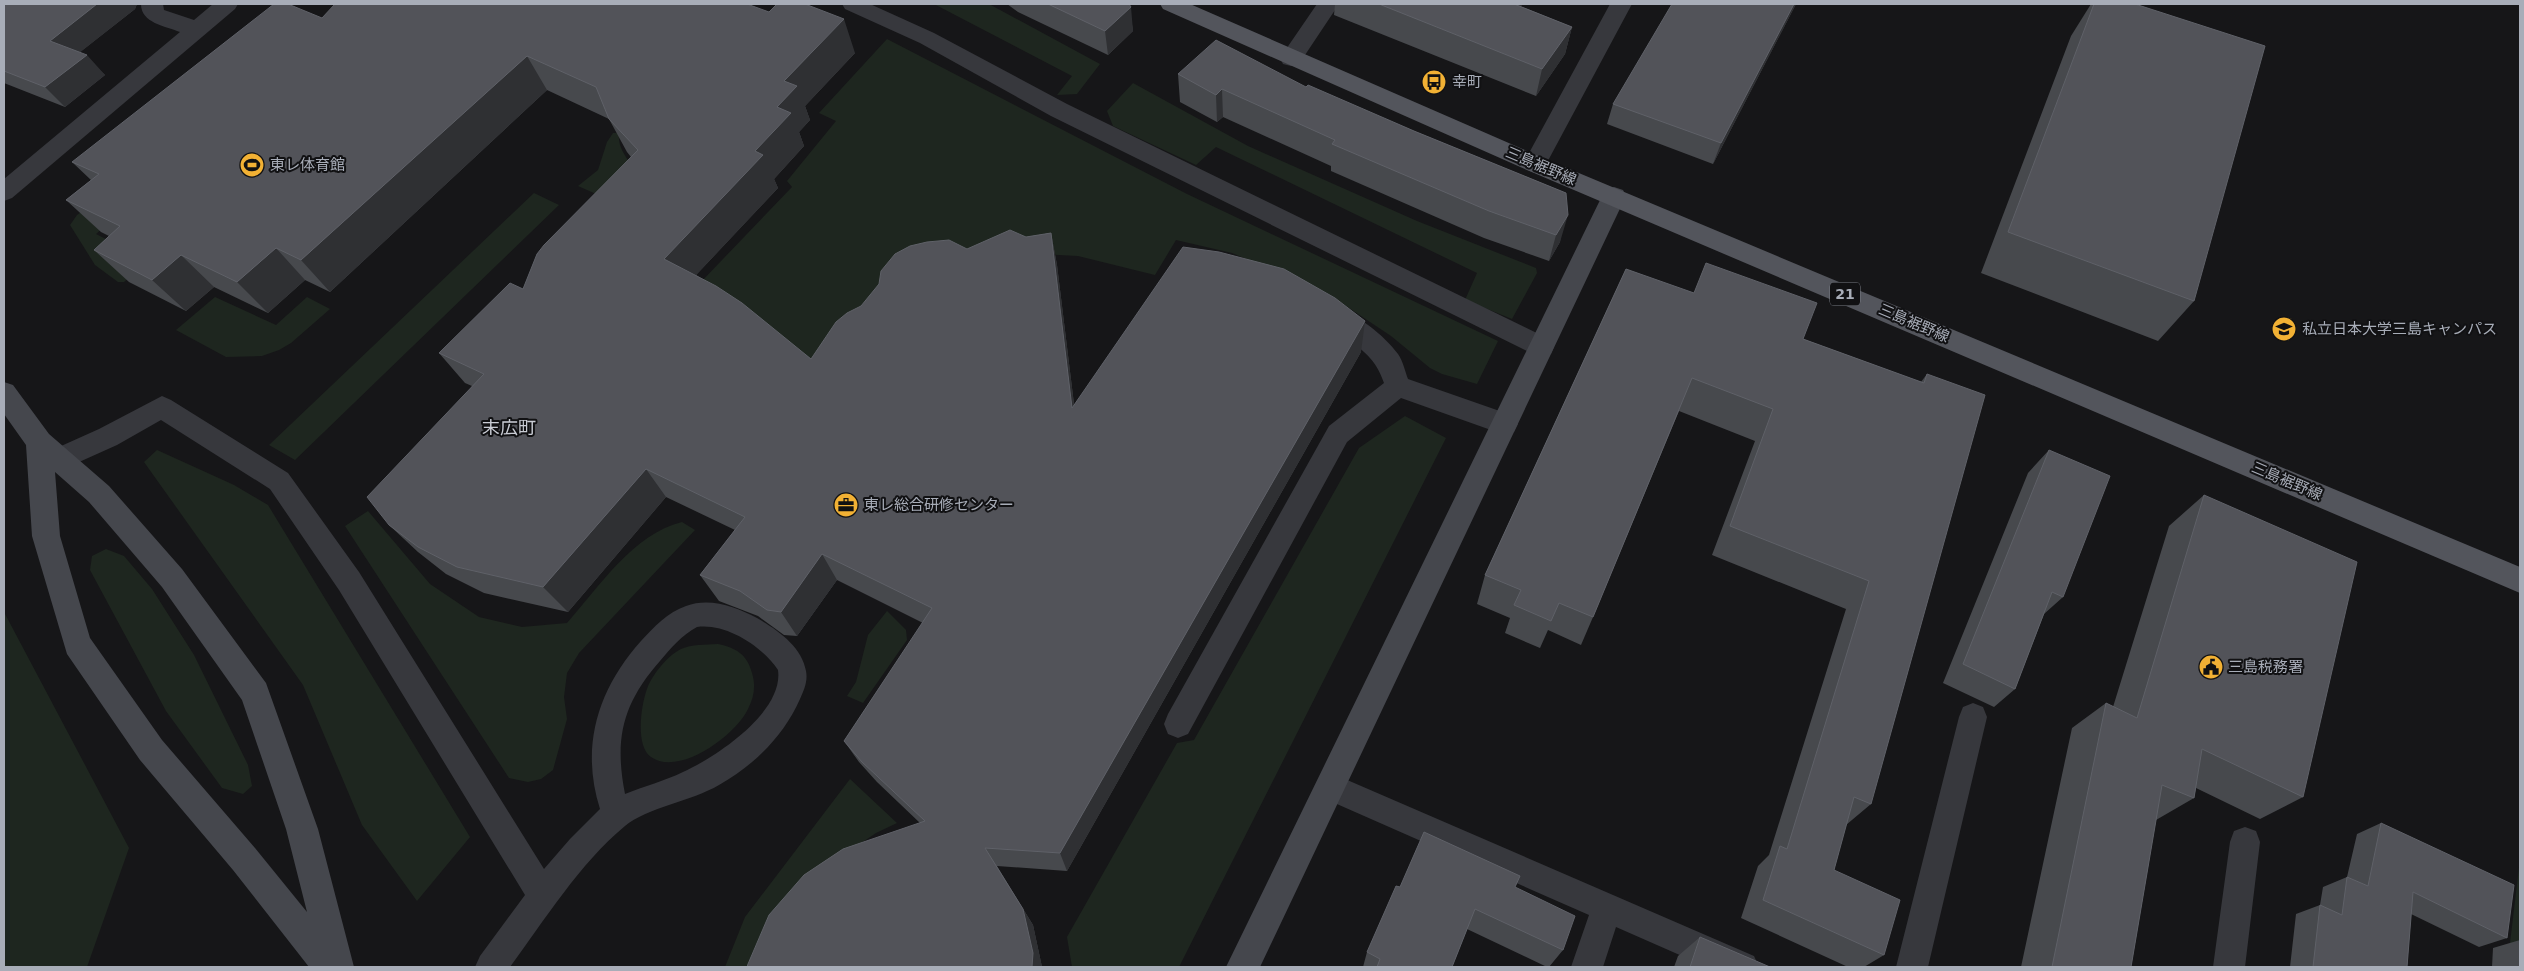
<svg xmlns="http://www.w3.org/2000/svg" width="2524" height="971" viewBox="0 0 2524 971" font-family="'DejaVu Sans','Noto Sans JP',sans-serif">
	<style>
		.green { fill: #1e261f }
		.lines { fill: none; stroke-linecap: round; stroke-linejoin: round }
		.lane { fill: #37383d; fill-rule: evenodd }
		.street { fill: #37383d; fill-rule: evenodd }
		.secondary { fill: #45474d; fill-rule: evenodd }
		.primary { fill: #53555c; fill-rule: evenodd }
		.wall { fill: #47494d }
		.shaded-wall { fill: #2f3033 }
		.building { fill: #525359; stroke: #5f6168 }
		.labels { text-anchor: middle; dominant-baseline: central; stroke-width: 4; stroke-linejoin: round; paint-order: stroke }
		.shield { fill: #111113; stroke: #7b7e86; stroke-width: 1 }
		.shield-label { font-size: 14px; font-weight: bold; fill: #a8adb8 }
		.poi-label { font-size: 15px; fill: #a8adb8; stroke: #111113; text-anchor: start }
		.street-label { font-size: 15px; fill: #a8adb8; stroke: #111113 }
		.quarter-label { font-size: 18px; fill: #c9ccd4; stroke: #111113 }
	</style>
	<rect width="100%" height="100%" fill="#161618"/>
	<path class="green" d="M 934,4 L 989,4 L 1100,64 L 1077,94 L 1057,95 L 1072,76 Z
		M 887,39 L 1187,194 L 1498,341 L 1477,384 L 1442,374 L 1430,368 L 1391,336 L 1325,292 L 1232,253 L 1176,240 L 1155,275 L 1078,256 L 1020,253 L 816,382 L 700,283 L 792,187 L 787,181 L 836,121 L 819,113 Z
		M 1133,83 L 1248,146 L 1417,221 L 1536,268 L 1537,273 L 1512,319 L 1465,300 L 1477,273 L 1216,147 L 1196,165 L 1113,126 L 1107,111 Z
		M 613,133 L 619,133 C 617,150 631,164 642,177 L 628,208 L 578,186 L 598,170 L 607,142 Z
		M 534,193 L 559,205 L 295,460 L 269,445 Z
		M 100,198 L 124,209 L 96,234 L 147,260 L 124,282 L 118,282 L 95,265 L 70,225 L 77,215 Z
		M 215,297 L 276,325 L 307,297 L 330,309 L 291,343 L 279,350 L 262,356 L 226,357 L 176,330 Z
		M 1405,416 L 1446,438 L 1179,967 L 1072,967 L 1067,937 L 1177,743 L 1194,740 L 1359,448 Z
		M 157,450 L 234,485 L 268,505 L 470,837 L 417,901 L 362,825 L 303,685 L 144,462 Z
		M 368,511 L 430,584 L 479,617 L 522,627 L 567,623 C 599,587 633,534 682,522 L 695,530 L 579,653 L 567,673 L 564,697 L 567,719 L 553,770 L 541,779 L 528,782 L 509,778 L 345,526 Z
		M 106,549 L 124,556 L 152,589 L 194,655 L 248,765 L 252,786 L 243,794 L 222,788 L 166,711 L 90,570 L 92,556 Z
		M 887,611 L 906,630 L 907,640 L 863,703 L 847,696 L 856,682 L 868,635 Z
		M 4,612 L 129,848 L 87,967 L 4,967 Z
		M 718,644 C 736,648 747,654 752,673 C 756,686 754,697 748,709 C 736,735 679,777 651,757 C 635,746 641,705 647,689 C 652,675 667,656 681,649 C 692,644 705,645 718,644 Z
		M 850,779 L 897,823 L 876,833 L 836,860 L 755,967 L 725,967 L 745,917 Z
		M 2520,859 L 2520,947 L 2510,943 Z"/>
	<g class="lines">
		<path class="lane" d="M 842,4 L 870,4 L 934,33 L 1067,104 L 1551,340 L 1554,347 L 1551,354 L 1542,357 L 1533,354 L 1051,116 L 920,43 L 845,9 Z
			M 1335,307 C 1357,314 1384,335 1398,354 C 1403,361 1405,371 1408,379 L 1514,416 L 1518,424 L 1514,432 L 1505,435 L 1401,398 L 1347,442 L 1188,734 L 1178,738 L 1168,734 L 1164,724 L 1168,714 L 1329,426 L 1384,383 C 1376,359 1363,350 1343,336 C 1335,330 1327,326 1323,317 L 1326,310 Z
			M 162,396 L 171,400 L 288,473 L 359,572 L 544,869 L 570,839 L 600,809 C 580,746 598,689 641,641 C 654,627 668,612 686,606 C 710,597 736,607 757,618 C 778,630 802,647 806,671 C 808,681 804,690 800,699 C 783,737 754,765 719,785 C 692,801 646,808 625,826 C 580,863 544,921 510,967 L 475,967 L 480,956 L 525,895 L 339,590 L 270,489 L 161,420 L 117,445 L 68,467 L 59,470 L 50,467 L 46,459 L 50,451 L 99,429 ZM 697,627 C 726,623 762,646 778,670 C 784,712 716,757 683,772 C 665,781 644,786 625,794 C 614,738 623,703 660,661 C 670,649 682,635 697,627 Z
			M 1973,703 L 1983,707 L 1987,717 L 1928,967 L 1896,967 L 1959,717 L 1963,707 Z
			M 1331,773 L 1754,956 L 1759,967 L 1707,967 L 1616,927 L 1603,967 L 1571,967 L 1589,915 L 1321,797 L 1316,787 L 1321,777 Z
			M 2245,827 L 2256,831 L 2260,842 L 2245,967 L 2213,967 L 2230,842 L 2234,831 Z"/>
		<path class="street" d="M 141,4 L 163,4 L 164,10 L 194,20 L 213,4 L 238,4 L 235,9 L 12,198 L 4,201 L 4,179 L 180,32 C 165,26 141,23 141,4 Z
			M 1317,4 L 1339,4 L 1299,64 L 1291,66 L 1283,64 L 1280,58 Z
			M 1610,4 L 1632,4 L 1543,170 L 1535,173 L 1527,170 L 1523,164 Z"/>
		<path class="secondary" d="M 1614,187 L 1623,190 L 1626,196 L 1260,967 L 1226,967 L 1602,196 L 1605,190 Z
			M 4,382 L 13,385 L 49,434 L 109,486 L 182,569 L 266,683 L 318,829 L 354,967 L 309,967 L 233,870 L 140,760 L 67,654 L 32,536 L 26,445 L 4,414 ZM 55,472 L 89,502 L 162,587 L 242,700 L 286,829 L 307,912 L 255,848 L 162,740 L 90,638 L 60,536 Z"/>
		<path class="primary" d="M 1160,4 L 1190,4 L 1543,158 L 2520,567 L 2520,593 L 1527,170 L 1163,9 Z"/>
	</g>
	<path class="wall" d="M 4,4 L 137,4 L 135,9 L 80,52 L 105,75 L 65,107 L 4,83 Z
		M 1007,4 L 1129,4 L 1133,31 L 1108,55 L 1018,12 Z
		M 1335,4 L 1523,4 L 1520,6 L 1572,27 L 1565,54 L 1536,96 L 1334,15 Z
		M 1796,4 L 1713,164 L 1607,124 L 1613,104 Z
		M 2091,4 L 2135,4 L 2194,301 L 2158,341 L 1981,273 L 2071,36 Z
		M 322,18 L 855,53 L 805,106 L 810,120 L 799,132 L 804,146 L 774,179 L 778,188 L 696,275 L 811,359 L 861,306 L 967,249 L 1026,237 L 1051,233 L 1057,265 L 1074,404 L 1361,352 L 1067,871 L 997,866 L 1033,925 L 1042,967 L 747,967 L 920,823 L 877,782 L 859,762 L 844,741 L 923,623 L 837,580 L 797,636 L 784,635 L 758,616 L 719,601 L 700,575 L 735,530 L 666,497 L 568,612 L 484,593 L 446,574 L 418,552 L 389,525 L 472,386 L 465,383 L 439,353 L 523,289 L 631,157 L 627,152 L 609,119 L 547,90 L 330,292 L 305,280 L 268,313 L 214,287 L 186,311 L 129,282 L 94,250 L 109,236 L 101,232 L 66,200 L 91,180 L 72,162 Z
		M 1178,74 L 1306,87 L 1566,193 L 1560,242 L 1549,261 L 1484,238 L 1331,171 L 1331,166 L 1223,117 L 1217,122 L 1180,102 Z
		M 1626,269 L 1803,339 L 1921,382 L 1927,374 L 1871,804 L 1846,825 L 1834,870 L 1884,955 L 1864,967 L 1848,967 L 1741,918 L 1758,866 L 1769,855 L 1846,609 L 1712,555 L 1755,441 L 1679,411 L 1593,617 L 1581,645 L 1548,630 L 1540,648 L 1505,633 L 1510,618 L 1477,604 L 1485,575 Z
		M 2049,450 L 2063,597 L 2044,614 L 2015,689 L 1994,707 L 1943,683 L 2028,473 Z
		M 2204,495 L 2303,797 L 2260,819 L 2196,788 L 2194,798 L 2156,820 L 2131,967 L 2021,967 L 2072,728 L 2106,703 L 2113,707 L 2169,526 Z
		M 2381,823 L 2507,938 L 2479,947 L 2411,914 L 2407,967 L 2290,967 L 2296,914 L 2320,905 L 2323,887 L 2347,877 L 2357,834 Z
		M 1400,887 L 1515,887 L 1563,950 L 1549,967 L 1547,967 L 1467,929 L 1452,967 L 1363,967 L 1367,952 Z
		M 1700,937 L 1770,967 L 1674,967 L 1678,956 Z
		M 2520,940 L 2520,967 L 2492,967 L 2493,948 Z"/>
	<path class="shaded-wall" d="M 97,4 L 137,4 L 135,9 L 69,61 L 50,41 Z
		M 1505,4 L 1523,4 L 1501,29 Z
		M 1794,4 L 1796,4 L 1713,164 L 1721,143 Z
		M 1131,7 L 1133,31 L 1108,55 L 1105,31 Z
		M 844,19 L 855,53 L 805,106 L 810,120 L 799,132 L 804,146 L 774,179 L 778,188 L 682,290 L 664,259 L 777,107 L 784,81 Z
		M 1572,27 L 1565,54 L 1536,96 L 1542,69 Z
		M 87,55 L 105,75 L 65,107 L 45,87 Z
		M 527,56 L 547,90 L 330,292 L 301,260 Z
		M 1222,89 L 1223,117 L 1217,122 L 1216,95 Z
		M 1568,215 L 1560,242 L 1549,261 L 1556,235 Z
		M 1051,233 L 1057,265 L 1078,437 L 1072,408 Z
		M 276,248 L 305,280 L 268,313 L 237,282 Z
		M 181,255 L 214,287 L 186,311 L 152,280 Z
		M 1365,321 L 1361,352 L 1067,871 L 1060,853 Z
		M 646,469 L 666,497 L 568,612 L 543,587 Z
		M 822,554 L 837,580 L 797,636 L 781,612 Z
		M 1023,909 L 1033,925 L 1042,967 L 1032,967 Z"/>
	<path class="building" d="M 4,4 L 97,4 L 50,41 L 87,55 L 45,87 L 4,71 Z
		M 274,4 L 288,4 L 322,18 L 335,4 L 747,4 L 769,12 L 777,4 L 805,4 L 844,19 L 784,81 L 797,86 L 777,107 L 791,113 L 755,151 L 763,155 L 664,259 L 716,286 L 742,303 L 811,359 L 836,322 L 847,313 L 861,306 L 879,284 L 881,271 L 895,254 L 910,246 L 927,242 L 949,240 L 967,249 L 1010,230 L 1026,237 L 1051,233 L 1072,408 L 1183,247 L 1219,252 L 1284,269 L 1335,298 L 1365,321 L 1060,853 L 985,848 L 1023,909 L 1033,953 L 1032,967 L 747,967 L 748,964 L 769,915 L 804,875 L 843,849 L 925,821 L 862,762 L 844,741 L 932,608 L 822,554 L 781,612 L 767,610 L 740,591 L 700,575 L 745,517 L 646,469 L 543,587 L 457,567 L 418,547 L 389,525 L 367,497 L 484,374 L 439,353 L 510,283 L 523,289 L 537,254 L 544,245 L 638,150 L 609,119 L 596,87 L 527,56 L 301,260 L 276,248 L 237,282 L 181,255 L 152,280 L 94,250 L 120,226 L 66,200 L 99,174 L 72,162 Z
		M 1048,4 L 1129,4 L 1131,7 L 1105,31 Z
		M 1379,4 L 1514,4 L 1572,27 L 1542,69 Z
		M 1672,4 L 1794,4 L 1721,143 L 1613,104 Z
		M 2094,4 L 2135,4 L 2265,46 L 2194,301 L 2008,232 Z
		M 1216,40 L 1306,87 L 1308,85 L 1414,131 L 1566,193 L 1568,215 L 1556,235 L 1489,211 L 1332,144 L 1335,140 L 1222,89 L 1216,95 L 1178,74 Z
		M 1706,263 L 1817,303 L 1803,339 L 1924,383 L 1927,374 L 1985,395 L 1871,804 L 1854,797 L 1834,870 L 1900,900 L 1884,955 L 1763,900 L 1780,846 L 1787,849 L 1869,581 L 1730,526 L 1773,409 L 1692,378 L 1593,617 L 1559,603 L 1551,621 L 1514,605 L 1521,590 L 1485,575 L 1626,269 L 1694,293 Z
		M 2049,450 L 2110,476 L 2063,597 L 2052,592 L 2015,689 L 1963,664 Z
		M 2204,495 L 2357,562 L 2303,797 L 2202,749 L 2194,798 L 2162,785 L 2131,967 L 2052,967 L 2106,703 L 2137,718 Z
		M 2381,823 L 2514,885 L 2507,938 L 2413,892 L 2407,967 L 2313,967 L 2320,905 L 2342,915 L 2347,877 L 2368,886 Z
		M 1424,832 L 1520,876 L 1515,887 L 1575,916 L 1563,950 L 1475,909 L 1452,967 L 1377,967 L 1380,959 L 1367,952 L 1396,886 L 1400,887 Z
		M 1700,937 L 1770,967 L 1690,967 Z"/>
	<defs>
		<symbol id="bus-disc" viewBox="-11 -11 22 22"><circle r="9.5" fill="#f2b134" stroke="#111113"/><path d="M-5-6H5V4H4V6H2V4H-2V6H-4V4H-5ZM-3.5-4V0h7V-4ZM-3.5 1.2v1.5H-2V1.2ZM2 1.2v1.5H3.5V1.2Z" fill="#111"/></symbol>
		<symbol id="stadium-disc" viewBox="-11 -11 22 22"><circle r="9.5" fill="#f2b134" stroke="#111113"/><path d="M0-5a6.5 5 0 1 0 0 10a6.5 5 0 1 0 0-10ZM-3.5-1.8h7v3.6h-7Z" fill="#111"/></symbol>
		<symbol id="school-disc" viewBox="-11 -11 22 22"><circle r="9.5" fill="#f2b134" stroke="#111113"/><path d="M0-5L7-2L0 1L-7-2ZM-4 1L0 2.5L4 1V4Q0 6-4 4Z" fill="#111"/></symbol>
		<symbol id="office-disc" viewBox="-11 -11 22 22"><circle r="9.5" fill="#f2b134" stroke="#111113"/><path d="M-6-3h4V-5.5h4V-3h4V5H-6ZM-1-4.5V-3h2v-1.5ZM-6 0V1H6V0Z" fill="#111"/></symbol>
		<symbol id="civic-disc" viewBox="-11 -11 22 22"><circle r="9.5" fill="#f2b134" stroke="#111113"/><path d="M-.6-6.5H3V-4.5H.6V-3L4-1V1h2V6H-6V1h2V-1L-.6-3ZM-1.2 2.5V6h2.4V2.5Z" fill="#111"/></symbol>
	</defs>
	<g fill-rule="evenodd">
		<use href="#bus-disc" x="1420" y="68" width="28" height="28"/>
		<use href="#stadium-disc" x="238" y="151" width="28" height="28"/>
		<use href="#school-disc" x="2270" y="315" width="28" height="28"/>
		<use href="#office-disc" x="832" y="491" width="28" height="28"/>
		<use href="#civic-disc" x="2197" y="653" width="28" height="28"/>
	</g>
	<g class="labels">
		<rect class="shield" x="1830" y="282.5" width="30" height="23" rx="4"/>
		<g class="shield-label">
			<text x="1845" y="294">21</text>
		</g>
		<g class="poi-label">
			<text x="1452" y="82">幸町</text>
			<text x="270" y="165">東レ体育館</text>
			<text x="2302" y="329">私立日本大学三島キャンパス</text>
			<text x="864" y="505">東レ総合研修センター</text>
			<text x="2228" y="667">三島税務署</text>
		</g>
		<g class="street-label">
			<text transform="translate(1541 166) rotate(23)">三島裾野線</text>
			<text transform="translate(1914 323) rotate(23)">三島裾野線</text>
			<text transform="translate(2287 481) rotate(23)">三島裾野線</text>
		</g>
		<g class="quarter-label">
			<text x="509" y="427">末広町</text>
		</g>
	</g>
	<rect width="2524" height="971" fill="none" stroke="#a8adb8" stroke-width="10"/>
</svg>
